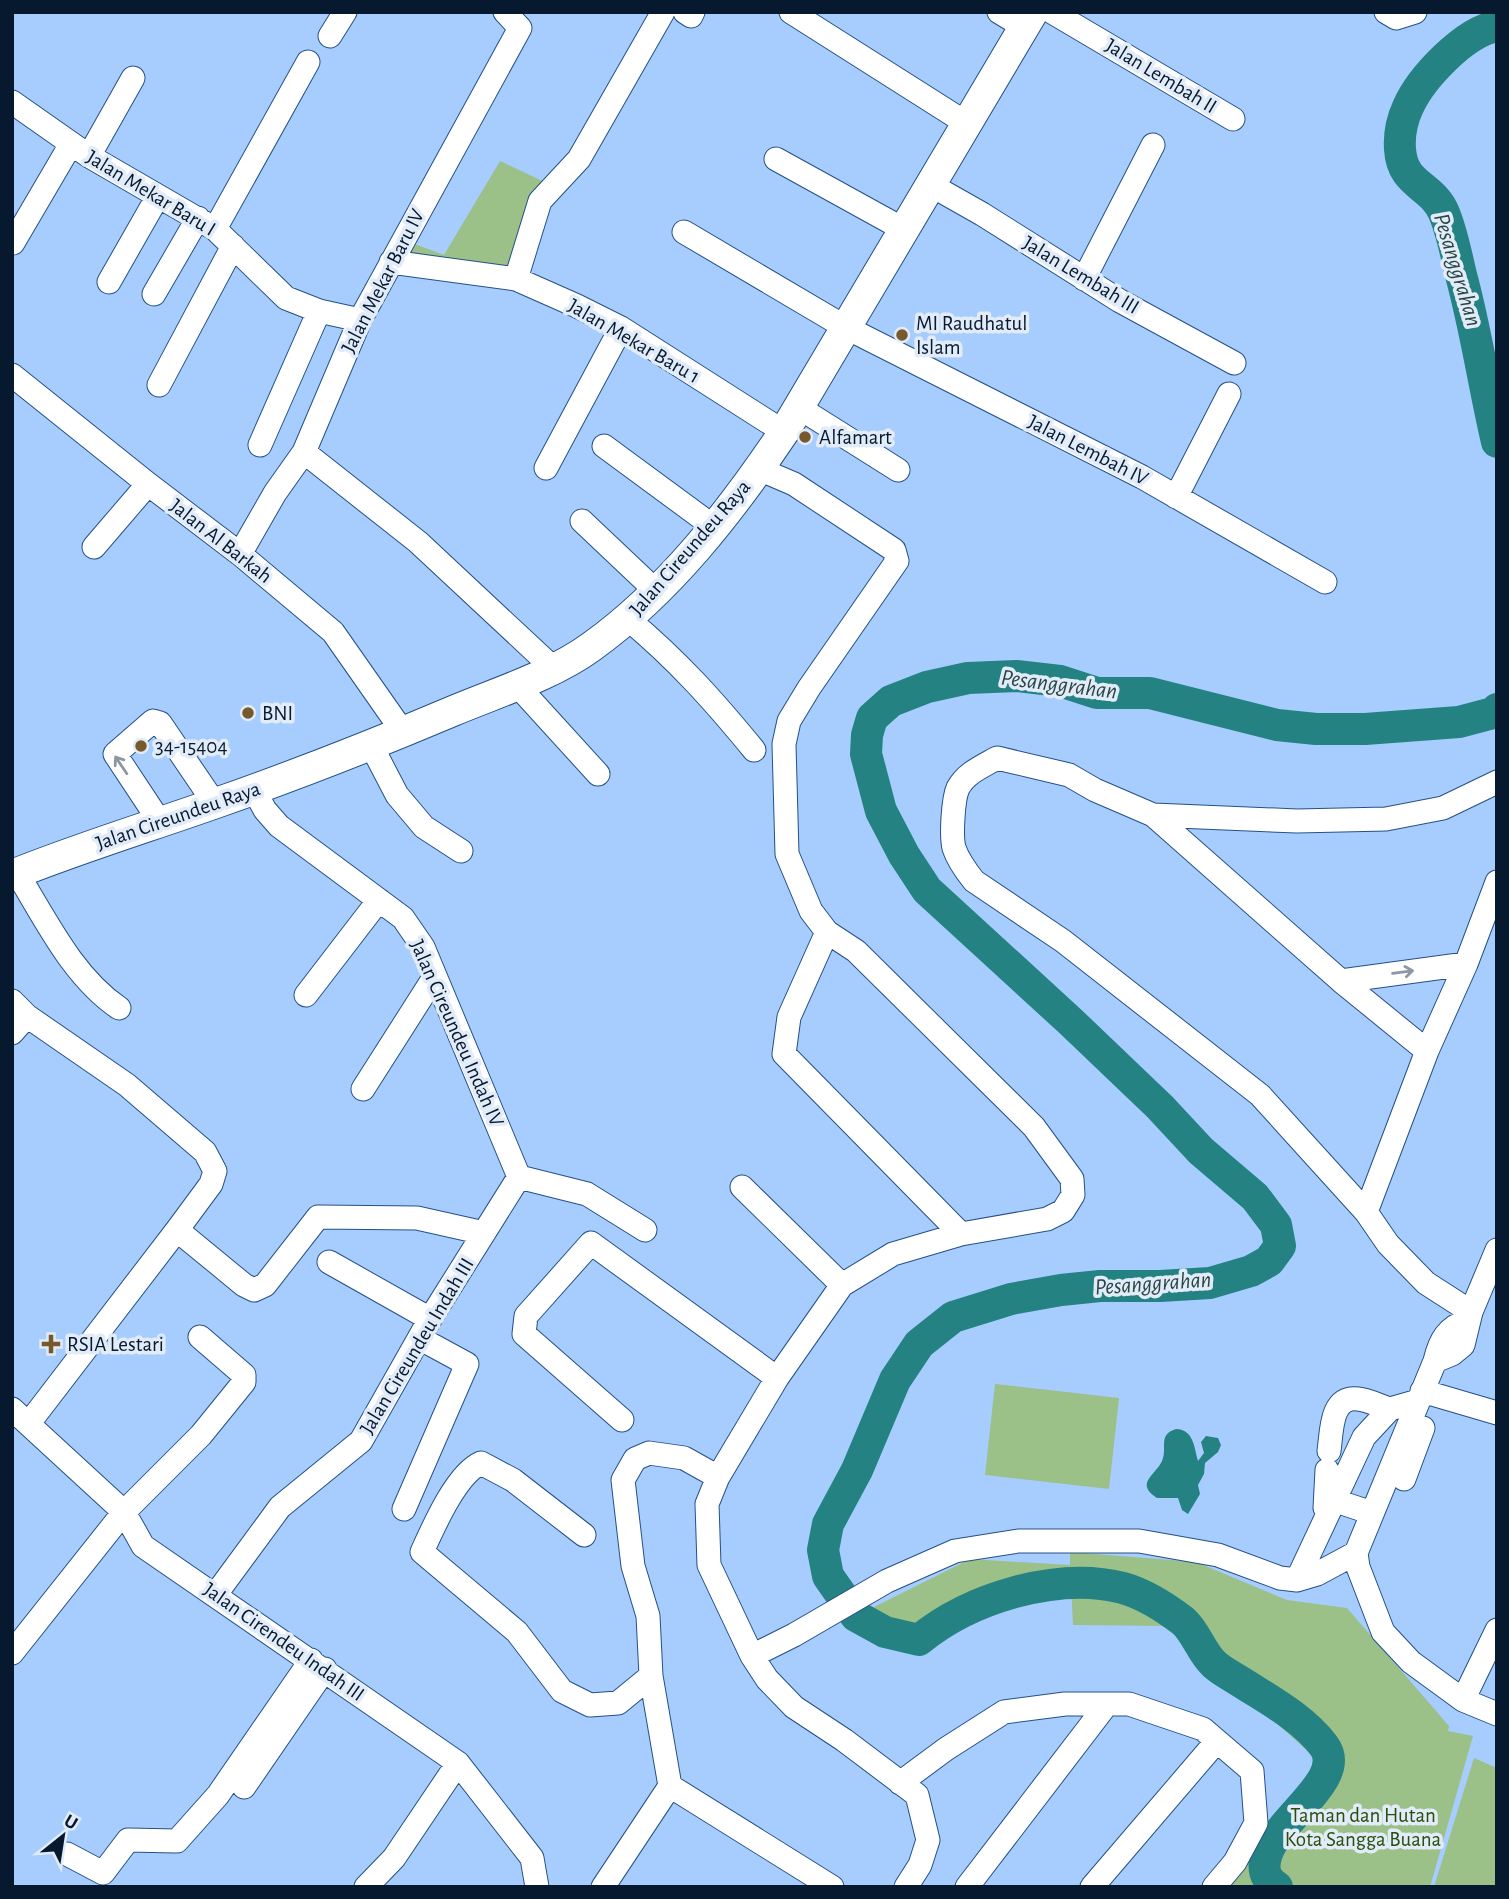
<svg xmlns="http://www.w3.org/2000/svg" width="1509" height="1899" viewBox="0 0 1509 1899" font-family="'Alegreya Sans',sans-serif">
	<style>
		.green { fill: #9bc088 }
		.water { fill: #248282 }
		.lines { fill: none; stroke-linecap: round; stroke-linejoin: round }
		.river { stroke: #248282; stroke-width: 32 }
		.minor-casing { stroke: #245085; stroke-width: 25 }
		.major-casing { stroke: #245085; stroke-width: 32 }
		.minor { stroke: #fff; stroke-width: 23 }
		.major { stroke: #fff; stroke-width: 30 }
		.oneway { stroke: #8f98a1 }
		.poi-dot { fill: #76592d; stroke: #e2ecf9; stroke-width: 2.5 }
		.labels { text-anchor: middle; dominant-baseline: central; stroke-width: 7; stroke-linejoin: round; paint-order: stroke }
		.street-label { font-size: 21px; fill: #07192f; stroke: #e2ecf9 }
		.poi-label { font-size: 21px; fill: #07192f; stroke: #e2ecf9; text-anchor: start }
		.park-label { font-size: 21px; fill: #284e0c; stroke: #e2ecf9 }
		.water-label { font-size: 23px; font-style: italic; fill: #294544; stroke: #e2ecf9 }
	</style>
	<rect width="100%" height="100%" fill="#a7cdff"/>
	<path class="green" d="M 500,161 L 553,186 L 519,273 L 407,256 L 412,243 L 444,255 Z
		M 995,1384 L 1119,1398 L 1109,1489 L 985,1475 Z
		M 1070,1552 L 1196,1562 L 1287,1600 L 1347,1608 L 1449,1726 L 1448,1731 L 1473,1736 L 1430,1887 L 1228,1887 L 1321,1763 L 1168,1626 L 1073,1625 L 1071,1583 C 1020,1584 958,1608 919,1640 L 885,1632 L 856,1616 L 970,1559 L 1070,1565 Z
		M 1474,1758 L 1497,1768 L 1497,1887 L 1434,1887 Z"/>
	<path class="water" d="M 1176,1429 C 1194,1430 1194,1447 1198,1461 L 1204,1453 L 1201,1442 L 1206,1436 L 1218,1438 L 1221,1445 L 1218,1452 L 1205,1463 L 1204,1474 L 1198,1485 L 1200,1494 L 1188,1514 L 1182,1510 L 1178,1498 L 1157,1498 C 1134,1483 1156,1475 1162,1461 C 1168,1448 1157,1435 1176,1429 Z"/>
	<g class="lines">
		<path class="river" d="M 1497,26 C 1464,32 1421,78 1408,107 C 1402,120 1399,135 1400,149 C 1402,186 1432,184 1444,213 C 1452,232 1456,254 1461,275 C 1476,330 1484,386 1497,442
			M 1277,1887 C 1267,1880 1263,1873 1265,1861 C 1270,1823 1349,1780 1324,1746 C 1303,1718 1269,1700 1241,1682 C 1232,1676 1221,1671 1214,1664 C 1201,1652 1196,1632 1183,1621 C 1166,1608 1144,1594 1123,1588 C 1058,1571 970,1598 919,1640 L 885,1632 L 856,1616 L 828,1576 L 823,1550 L 828,1524 L 857,1470 L 895,1380 L 919,1344 L 953,1317 L 1011,1299 L 1061,1290 L 1100,1286 L 1160,1286 L 1210,1283 L 1251,1271 L 1269,1261 L 1280,1246 L 1276,1225 L 1255,1197 L 1201,1151 L 1160,1107 L 1070,1021 L 927,890 L 904,855 L 881,811 L 866,754 L 867,735 L 872,718 L 891,701 L 927,687 L 968,678 L 1016,676 L 1060,681 L 1097,693 L 1150,693 L 1277,725 L 1316,729 L 1365,729 L 1459,722 L 1493,713 L 1497,709"/>
		<defs>
			<path id="minor" d="M 685,12 L 691,16 L 693,12
				M 791,12 L 966,123
				M 999,12 L 1024,27
				M 1052,12 L 1233,119
				M 1386,12 L 1396,18 L 1415,12
				M 330,36 L 345,12
				M 12,102 L 89,156 L 215,229 L 286,298 L 319,311 L 360,320
				M 89,156 L 133,78
				M 776,159 L 903,229
				M 929,184 L 982,214 L 1120,301 L 1234,363
				M 215,229 L 308,62
				M 684,232 L 845,327 L 1142,477 L 1325,582
				M 13,243 L 71,144
				M 391,262 L 516,279 L 577,306 L 621,328 L 784,432
				M 516,279 L 540,201 L 579,159 L 663,12
				M 1084,279 L 1153,145
				M 109,282 L 158,196
				M 154,294 L 198,218
				M 12,375 L 148,484 L 240,554 L 333,632 L 403,732
				M 159,385 L 233,246
				M 798,407 L 898,470
				M 260,445 L 319,311
				M 604,446 L 714,527
				M 304,452 L 418,542 L 553,668
				M 546,468 L 621,328
				M 759,469 L 794,484 L 888,546 L 894,550 L 897,561 L 809,688 L 789,721 L 784,744 L 787,854 L 811,911 L 827,932 L 856,951 L 1034,1127 L 1072,1179 L 1073,1195 L 1063,1211 L 1047,1219 L 961,1234 L 893,1254 L 842,1285 L 777,1378 L 718,1477 L 707,1504 L 709,1565 L 752,1656 L 794,1635 L 887,1581 L 955,1551 L 1018,1541 L 1139,1541 L 1218,1555 L 1280,1578 L 1297,1580 L 1317,1574 L 1356,1553
				M 1176,497 L 1229,394
				M 582,521 L 657,592
				M 94,547 L 148,484
				M 240,554 L 275,493 L 304,452 L 360,320 L 520,28 L 505,12
				M 628,619 C 678,661 713,700 754,750
				M 516,684 L 598,774
				M 371,745 L 397,795 L 424,827 L 461,851
				M 254,790 L 265,810 L 279,826 L 403,918 L 423,947 L 519,1177
				M 1153,815 L 1297,821 L 1386,819 L 1443,808 L 1497,782
				M 160,822 L 115,754 L 153,721 L 160,723 L 215,804
				M 17,873 C 46,920 73,977 119,1008
				M 827,932 L 789,1017 L 784,1054 L 961,1234
				M 1341,981 L 1466,964
				M 306,995 L 379,900
				M 12,1001 L 27,1016 L 127,1085 L 205,1152 L 215,1171 L 211,1184 L 177,1230 L 29,1423
				M 12,1033 L 27,1016
				M 1427,1051 L 1341,981 L 1153,815 L 1095,790 L 1069,775 L 997,758 C 983,766 966,773 958,788 C 953,799 951,836 954,848 C 958,860 966,871 974,881 L 1063,941 L 1260,1095 L 1366,1212 L 1388,1244 L 1426,1283 L 1471,1312
				M 363,1089 L 435,976
				M 519,1177 L 587,1194 L 645,1230
				M 742,1187 L 842,1285
				M 1366,1212 L 1427,1051 L 1466,964 L 1497,882
				M 177,1230 L 244,1285 L 254,1290 L 265,1285 L 318,1217 L 417,1218 L 484,1233
				M 329,1262 L 430,1319
				M 1469,1320 C 1447,1327 1440,1340 1435,1361 L 1356,1553 L 1358,1567 L 1383,1632 L 1411,1662 L 1463,1700 L 1497,1714
				M 1435,1361 L 1452,1354 L 1463,1345 L 1471,1312 L 1497,1250
				M 1422,1391 L 1497,1413
				M 12,1409 L 124,1512 L 143,1546 L 458,1763 L 532,1858 L 537,1887
				M 622,1420 L 524,1334 L 526,1316 L 591,1243 L 777,1378
				M 1329,1451 C 1332,1431 1330,1396 1358,1399 C 1368,1400 1380,1406 1390,1409
				M 1404,1479 L 1423,1428
				M 1333,1500 L 1372,1513
				M 1325,1508 L 1327,1470
				M 404,1509 L 467,1364 L 421,1339
				M 584,1535 L 513,1480 L 481,1463 C 456,1474 433,1528 422,1552 L 517,1632 L 562,1691 L 590,1705 L 618,1703 L 651,1676
				M 1297,1580 L 1364,1437 L 1390,1409 L 1418,1401
				M 216,1594 L 280,1507 L 361,1441 L 430,1319 L 519,1177
				M 12,1653 L 124,1512 L 201,1435 L 244,1382 L 244,1375 L 200,1337
				M 752,1656 L 767,1679 L 794,1707 L 844,1740 L 917,1795 L 928,1840 L 920,1865 L 906,1887
				M 1463,1700 L 1497,1630
				M 900,1783 L 946,1749 L 1004,1712 L 1065,1704 L 1129,1704 L 1203,1729 L 1252,1771 L 1256,1823 L 1235,1862 L 1214,1887
				M 670,1786 L 832,1887
				M 244,1787 L 325,1669
				M 67,1854 L 103,1873 L 128,1840 L 177,1841 L 218,1795 L 311,1660
				M 366,1887 L 394,1858 L 458,1763
				M 603,1887 L 670,1786 L 651,1676 L 648,1616 L 633,1566 L 623,1480 L 635,1459 L 649,1453 L 684,1458 L 718,1477
				M 967,1887 L 1107,1704
				M 1092,1887 L 1217,1741"/>
			<path id="major" d="M 12,875 C 79,848 148,827 216,803 C 296,775 375,744 453,711 C 498,692 551,676 591,647 C 669,591 731,511 784,432 L 1033,12"/>
		</defs>
		<use href="#minor" class="minor-casing"/>
		<use href="#major" class="major-casing"/>
		<use href="#minor" class="minor"/>
		<use href="#major" class="major"/>
	</g>
	<defs><path id="oneway-shaft" d="M-6 0H5M1.5-3L5.5 0L1.5 3" fill="none" stroke-width="1.6" stroke-linecap="round" stroke-linejoin="round" transform="scale(1.75)"/></defs>
	<g class="oneway">
		<use href="#oneway-shaft" transform="translate(121 765) rotate(-124)"/>
		<use href="#oneway-shaft" transform="translate(1403 972) rotate(-8)"/>
	</g>
	<g class="poi-dot">
		<circle cx="902" cy="335" r="7"/>
		<circle cx="805" cy="437" r="7"/>
		<circle cx="248" cy="713" r="7"/>
		<circle cx="141" cy="746" r="7"/>
		<path d="M47.5 1333.5h7v7h7v7h-7v7h-7v-7h-7v-7h7z"/>
	</g>
	<g class="labels">
		<g class="street-label">
			<text transform="translate(1161 76) rotate(31)">Jalan Lembah II</text>
			<text transform="translate(151 193) rotate(31)">Jalan Mekar Baru I</text>
			<text transform="translate(1081 275) rotate(31)">Jalan Lembah III</text>
			<text transform="translate(383 281) rotate(-63)">Jalan Mekar Baru IV</text>
			<text transform="translate(634 341) rotate(30)">Jalan Mekar Baru 1</text>
			<text transform="translate(1088 450) rotate(27)">Jalan Lembah IV</text>
			<text transform="translate(221 541) rotate(38)">Jalan Al Barkah</text>
			<text transform="translate(690 548) rotate(-49)">Jalan Cireundeu Raya</text>
			<text transform="translate(178 816) rotate(-19)">Jalan Cireundeu Raya</text>
			<text transform="translate(457 1033) rotate(66)">Jalan Cireundeu Indah IV</text>
			<text transform="translate(417 1346) rotate(-59)">Jalan Cireundeu Indah III</text>
			<text transform="translate(284 1642) rotate(35)">Jalan Cirendeu Indah III</text>
		</g>
		<g class="poi-label">
			<text x="916" y="323">MI Raudhatul<tspan x="916" dy="24">Islam</tspan></text>
			<text x="819" y="437">Alfamart</text>
			<text x="262" y="713">BNI</text>
			<text x="155" y="746">34-15404</text>
			<text x="67" y="1344">RSIA Lestari</text>
		</g>
		<g class="park-label">
			<text x="1363" y="1815">Taman dan Hutan<tspan x="1363" dy="24">Kota Sangga Buana</tspan></text>
		</g>
		<g class="water-label">
			<text transform="translate(1457 270) rotate(73)">Pesanggrahan</text>
			<text transform="translate(1059 685) rotate(7)">Pesanggrahan</text>
			<text transform="translate(1153 1284) rotate(-4)">Pesanggrahan</text>
		</g>
	</g>
	<rect width="1509" height="1899" fill="none" stroke="#07192f" stroke-width="28"/>
	<g transform="translate(63 1836) rotate(30)" stroke="#e2ecf9" stroke-width="5" paint-order="stroke">
	<path d="M0-5L12 26L0 18L-12 26Z" fill="#07192f"/>
	<text y="-10" font-size="19" font-weight="bold" text-anchor="middle" fill="#07192f">U</text>
	</g>
</svg>
